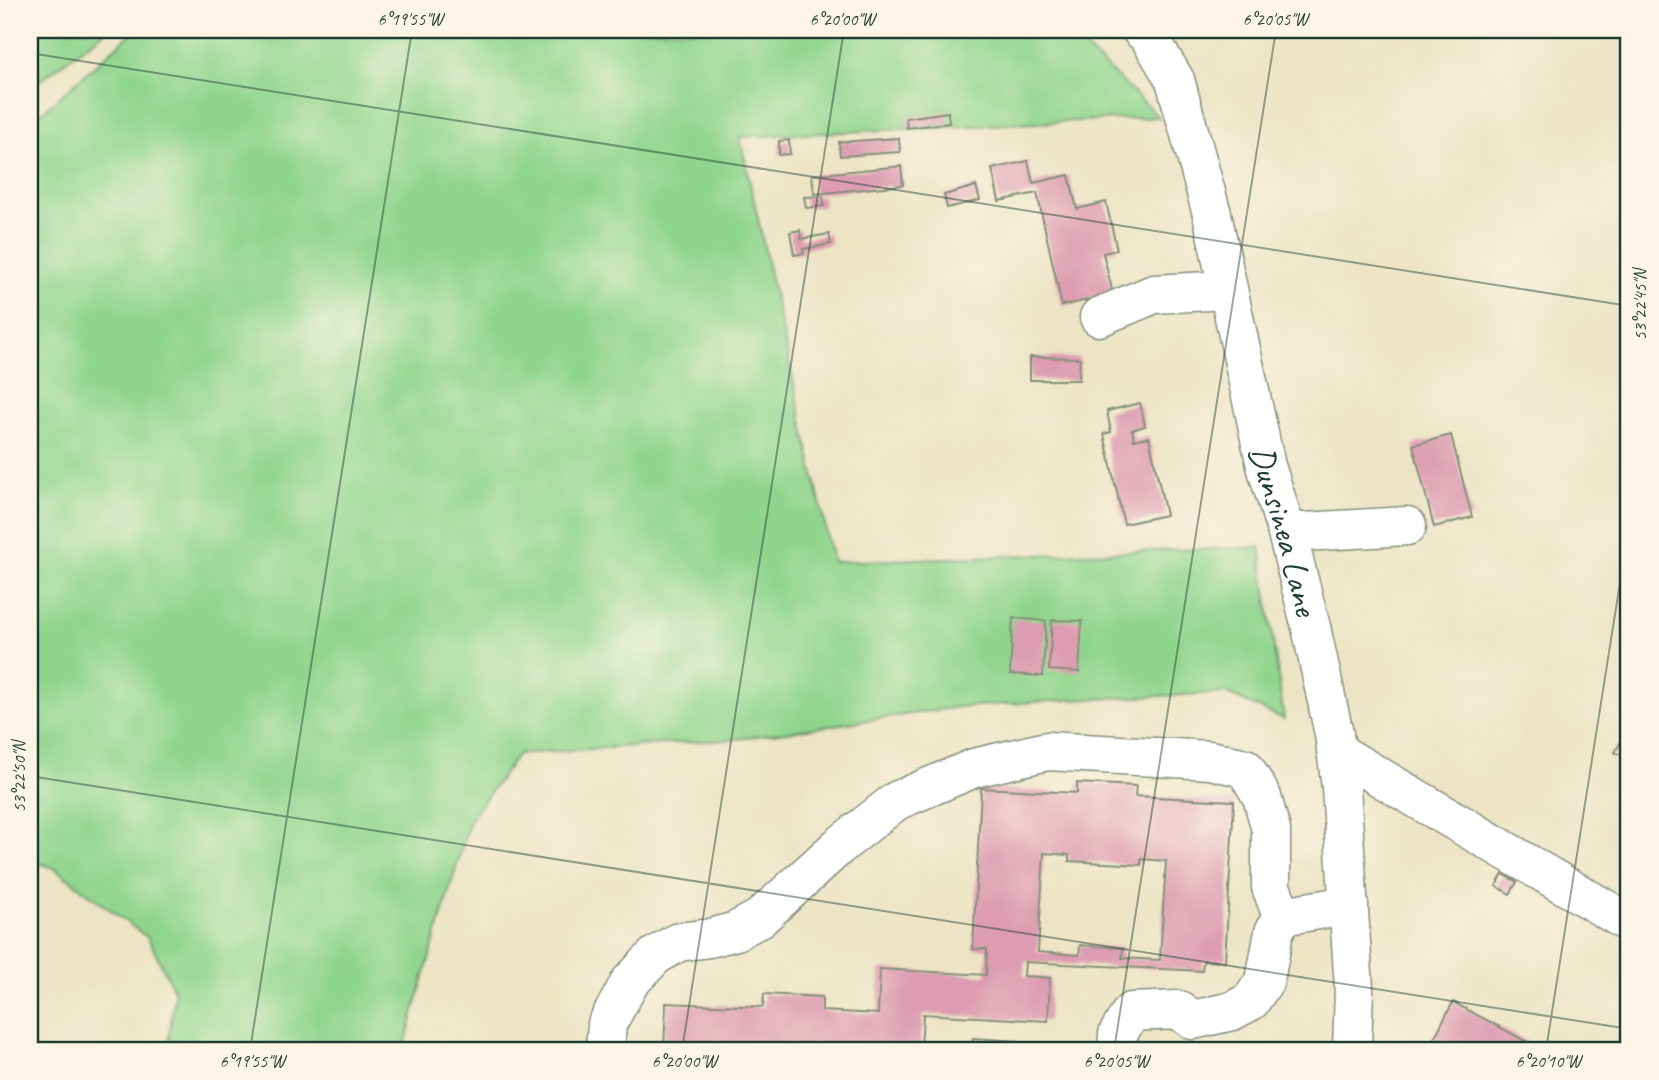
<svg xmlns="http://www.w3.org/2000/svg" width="1659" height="1080" viewBox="0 0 1659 1080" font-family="Caveat,sans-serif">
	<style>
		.green { fill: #90d58e; stroke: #588961; stroke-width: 2 }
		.building { fill: #dd9cb1; fill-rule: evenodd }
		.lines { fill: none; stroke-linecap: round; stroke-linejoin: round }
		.minor-casing { stroke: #86907c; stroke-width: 41 }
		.minor { stroke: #fff; stroke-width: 38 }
		.ticks { fill: none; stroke: #1f3d34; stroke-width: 2; stroke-opacity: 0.45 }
		.labels { text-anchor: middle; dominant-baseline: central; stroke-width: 7; stroke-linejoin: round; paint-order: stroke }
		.street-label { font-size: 35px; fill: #1f3d34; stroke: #fcf5e5 }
		.neatline { fill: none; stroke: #1f3d34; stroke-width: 2.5 }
		.ticks-label { font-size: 18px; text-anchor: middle; fill: #1f3d34 }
	</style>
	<rect width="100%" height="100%" fill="#fcf5e5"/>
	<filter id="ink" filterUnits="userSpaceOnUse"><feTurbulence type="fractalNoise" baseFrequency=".0143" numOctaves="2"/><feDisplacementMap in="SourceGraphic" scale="14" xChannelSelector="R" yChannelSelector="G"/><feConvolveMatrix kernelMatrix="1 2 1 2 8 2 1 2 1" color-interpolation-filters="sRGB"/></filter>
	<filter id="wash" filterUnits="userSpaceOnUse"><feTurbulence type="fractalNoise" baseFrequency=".00686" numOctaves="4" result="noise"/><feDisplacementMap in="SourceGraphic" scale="28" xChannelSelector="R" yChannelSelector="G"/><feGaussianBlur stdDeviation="1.57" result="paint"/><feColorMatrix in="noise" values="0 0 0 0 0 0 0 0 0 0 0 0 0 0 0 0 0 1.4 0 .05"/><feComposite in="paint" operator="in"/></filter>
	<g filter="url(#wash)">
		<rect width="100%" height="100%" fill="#ece4c4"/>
		<path class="green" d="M 30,30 L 107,30 L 30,88 Z
			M 135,30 L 1067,30 L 1159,117 L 740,137 L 833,562 L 1260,547 L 1284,719 L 1225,693 L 1069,700 L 959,707 L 737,739 L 518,754 L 470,820 L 413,1014 L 404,1050 L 167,1050 L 175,992 L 148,938 L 54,868 L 30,860 L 30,123 Z"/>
		<g id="blocks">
			<path class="building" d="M 948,112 L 949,123 L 907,128 L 906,118 Z
				M 899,138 L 900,152 L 840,156 L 839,142 Z
				M 789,140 L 790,154 L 779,155 L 779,141 Z
				M 1028,161 L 1033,183 L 1069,175 L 1077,209 L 1106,202 L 1117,250 L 1103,253 L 1113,294 L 1062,306 L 1037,193 L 999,201 L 992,169 Z
				M 901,166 L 903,185 L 814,194 L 812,175 Z
				M 976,186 L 980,200 L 947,208 L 944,195 Z
				M 823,196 L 824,206 L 806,208 L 804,197 Z
				M 800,230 L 801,239 L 829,234 L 831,244 L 803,249 L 804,253 L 794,255 L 790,232 Z
				M 1030,357 L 1080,358 L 1079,380 L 1030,380 Z
				M 1140,403 L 1145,426 L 1132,430 L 1134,440 L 1149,437 L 1166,515 L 1124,524 L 1104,434 L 1111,432 L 1107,411 Z
				M 1451,435 L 1472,517 L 1434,527 L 1413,445 Z
				M 1013,618 L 1046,621 L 1043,676 L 1010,674 Z
				M 1052,620 L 1082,621 L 1079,672 L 1049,670 Z
				M 1629,727 L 1629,760 L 1615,752 Z
				M 1077,783 L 1136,786 L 1135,796 L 1234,801 L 1225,962 L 1203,961 L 1202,971 L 1025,962 L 1024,976 L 1050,978 L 1048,1021 L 923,1014 L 921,1050 L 664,1050 L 666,1003 L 763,1007 L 764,994 L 822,997 L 822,1011 L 878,1014 L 880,969 L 986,975 L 987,949 L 973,949 L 981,788 L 1077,793 ZM 1044,853 L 1069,855 L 1069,861 L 1141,865 L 1141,859 L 1166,861 L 1160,960 L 1122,958 L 1123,948 L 1080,945 L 1079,955 L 1038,952 Z
				M 1503,874 L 1517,882 L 1510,894 L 1496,886 Z
				M 1453,1002 L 1542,1050 L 1428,1050 Z
				M 973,1038 L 1018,1041 L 1018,1043 L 1063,1046 L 1063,1050 L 973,1050 Z"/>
		</g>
	</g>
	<g filter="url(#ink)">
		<use href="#blocks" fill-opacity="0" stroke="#86907c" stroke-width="2"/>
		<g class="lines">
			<defs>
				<g id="minor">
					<path id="s1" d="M 1141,30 L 1148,35 L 1175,80 L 1212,214 L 1266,466 L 1287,533 L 1311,627 L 1334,734 L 1341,787 L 1354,989 L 1352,1050"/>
					<path d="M 1099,317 L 1154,294 L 1227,290"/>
					<path d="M 1287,533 L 1407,526"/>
					<path d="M 1337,752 L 1629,923"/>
					<path d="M 605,1050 L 607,1024 L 630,982 L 655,956 L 678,942 L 710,938 L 736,931 L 760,918 L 839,846 L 896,801 L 974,768 L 1047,751 L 1210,760 L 1245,768 L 1262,797 L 1271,830 L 1271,887 L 1282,916"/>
					<path d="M 1117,1050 L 1118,1034 L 1131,1012 L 1179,1010 L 1193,1020 L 1232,1011 L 1251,1001 L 1265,980 L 1274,932 L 1282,916 L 1349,905"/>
				</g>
			</defs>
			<use href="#minor" class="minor-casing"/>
			<use href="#minor" class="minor"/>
		</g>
	</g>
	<path class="ticks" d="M 30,53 L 1629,306M 30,776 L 1629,1029M 250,1050 L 412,30M 682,1050 L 844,30M 1114,1050 L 1276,30M 1546,1050 L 1629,526"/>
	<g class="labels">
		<g class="street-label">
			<text stroke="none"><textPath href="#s1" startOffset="525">Dunsinea Lane</textPath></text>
		</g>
	</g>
	<rect width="1659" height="1080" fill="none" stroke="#fcf5e5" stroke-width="77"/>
	<rect x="38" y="38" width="1582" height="1004" class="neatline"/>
	<g class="ticks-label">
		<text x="410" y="25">6°19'55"W</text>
		<text x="842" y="25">6°20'00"W</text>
		<text x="1275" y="25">6°20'05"W</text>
		<text transform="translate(1640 305) rotate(-90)" y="6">53°22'45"N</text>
		<text transform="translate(19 777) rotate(-90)" y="6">53°22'50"N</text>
		<text x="252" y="1067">6°19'55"W</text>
		<text x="684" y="1067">6°20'00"W</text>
		<text x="1116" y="1067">6°20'05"W</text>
		<text x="1548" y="1067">6°20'10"W</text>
	</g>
</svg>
